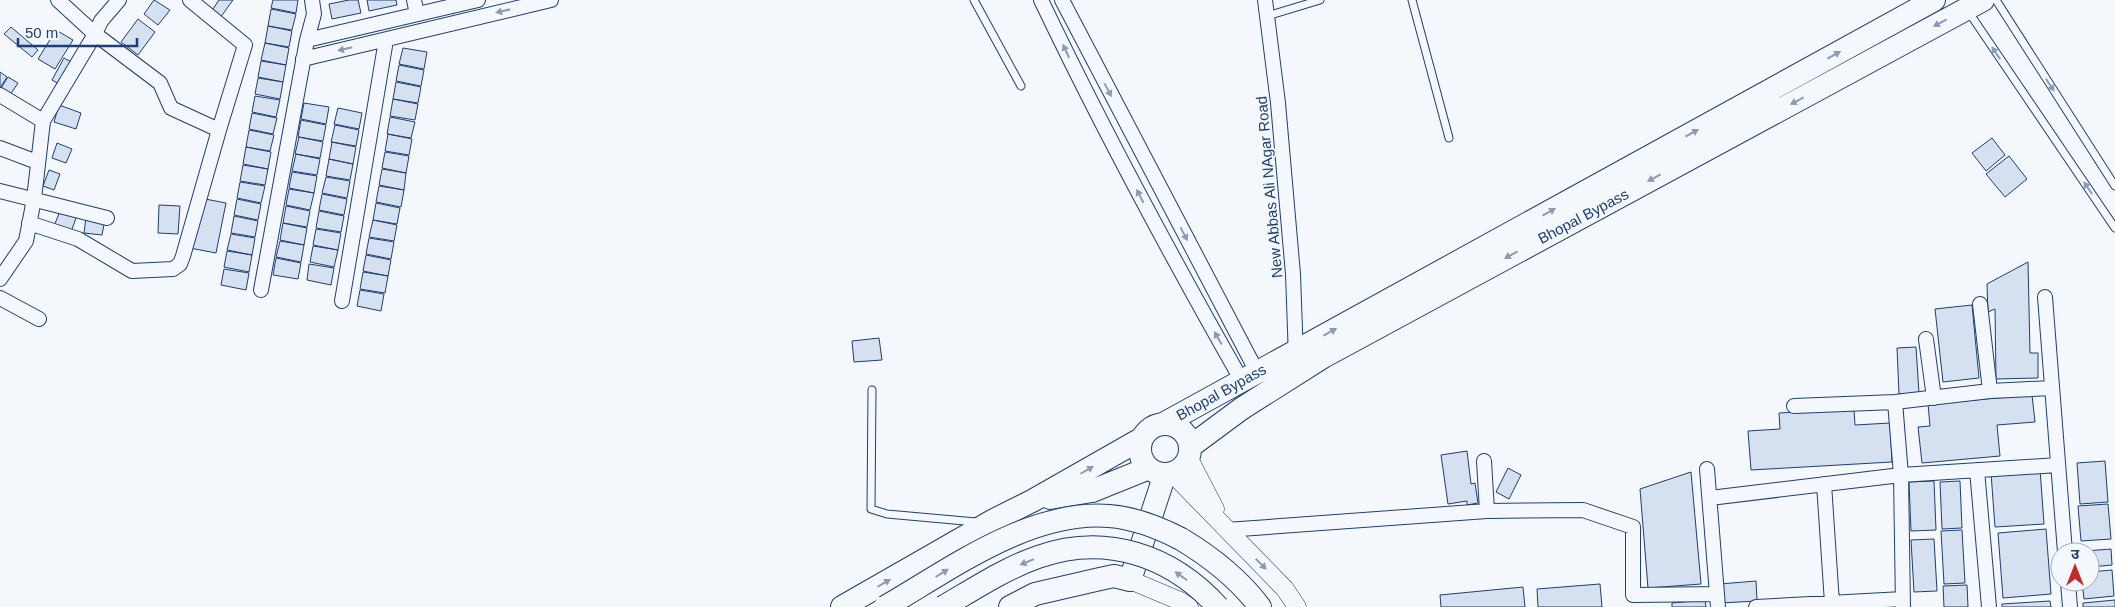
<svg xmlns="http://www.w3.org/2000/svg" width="2115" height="607" viewBox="0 0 2115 607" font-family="Arial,'Noto Sans Devanagari',sans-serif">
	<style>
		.building { fill: #d5e0f0; stroke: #1d3f73 }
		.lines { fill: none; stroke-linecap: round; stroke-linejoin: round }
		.service-casing { stroke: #1d3f73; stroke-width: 9 }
		.minor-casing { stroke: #1d3f73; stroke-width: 16 }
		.tertiary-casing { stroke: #1d3f73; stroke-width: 19 }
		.primary-casing { stroke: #1d3f73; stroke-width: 24 }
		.service { stroke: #f4f7fb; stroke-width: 7 }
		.minor { stroke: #f4f7fb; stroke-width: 14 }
		.tertiary { stroke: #f4f7fb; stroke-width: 18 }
		.primary { stroke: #f4f7fb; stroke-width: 22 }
		.primary-bridge-casing { stroke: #1d3f73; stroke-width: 24; stroke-linecap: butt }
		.primary-bridge { stroke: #f4f7fb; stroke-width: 22 }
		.oneway { fill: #889bb7 }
		.labels { text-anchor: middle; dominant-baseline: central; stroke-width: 4; stroke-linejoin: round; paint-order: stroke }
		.street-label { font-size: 15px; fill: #1d3f73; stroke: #f4f7fb }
	</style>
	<rect width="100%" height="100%" fill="#f4f7fb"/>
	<path class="building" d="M 154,0 L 170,10 L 158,25 L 144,14 Z
		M 219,0 L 233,0 L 220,18 L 211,12 Z
		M 273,0 L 298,0 L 296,13 L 271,8 Z
		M 349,0 L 358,0 L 361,13 L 332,19 L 329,4 Z
		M 367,0 L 396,0 L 397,5 L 369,11 Z
		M 271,9 L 296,14 L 292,30 L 268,26 Z
		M 138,19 L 155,32 L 138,55 L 121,42 Z
		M 268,26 L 292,31 L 289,47 L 265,43 Z
		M 11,27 L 38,50 L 32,57 L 4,34 Z
		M 56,30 L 73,40 L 55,69 L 38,59 Z
		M 265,43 L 289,48 L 286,65 L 261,60 Z
		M 403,48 L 427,52 L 424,69 L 399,64 Z
		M 64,58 L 75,64 L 63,86 L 52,80 Z
		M 261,61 L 286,65 L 283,82 L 258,77 Z
		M 399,65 L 424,70 L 421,86 L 396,81 Z
		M 0,72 L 7,77 L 0,88 Z
		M 8,77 L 18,83 L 8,98 L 0,90 Z
		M 258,78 L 283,82 L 280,99 L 255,94 Z
		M 396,82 L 421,87 L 418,103 L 393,99 Z
		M 255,96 L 280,100 L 276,117 L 252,112 Z
		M 393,99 L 418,104 L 415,120 L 390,116 Z
		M 304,103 L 329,107 L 326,124 L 301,119 Z
		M 59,105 L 81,113 L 76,129 L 54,122 Z
		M 338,108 L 362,113 L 359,129 L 334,124 Z
		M 252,113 L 277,118 L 273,134 L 249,129 Z
		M 390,117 L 415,122 L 411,138 L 387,134 Z
		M 301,120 L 326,125 L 323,141 L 298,137 Z
		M 335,125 L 359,130 L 356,146 L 331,142 Z
		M 249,130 L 274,135 L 270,151 L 246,147 Z
		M 388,134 L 412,139 L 409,155 L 385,151 Z
		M 299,137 L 323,142 L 320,158 L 295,154 Z
		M 1992,138 L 2005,155 L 1986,171 L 1972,153 Z
		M 332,142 L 356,147 L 353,164 L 329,159 Z
		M 57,143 L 72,149 L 66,163 L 52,158 Z
		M 246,147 L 271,152 L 268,169 L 243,164 Z
		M 385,152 L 409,156 L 406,173 L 382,168 Z
		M 296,154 L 320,159 L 317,175 L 292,171 Z
		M 2009,156 L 2027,179 L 2005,197 L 1986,174 Z
		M 329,159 L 353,164 L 350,180 L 326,176 Z
		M 243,165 L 268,169 L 265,185 L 240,181 Z
		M 382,169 L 406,173 L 404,190 L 379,185 Z
		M 49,170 L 60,174 L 54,190 L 43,186 Z
		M 292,172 L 317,176 L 314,193 L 289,188 Z
		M 326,177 L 350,181 L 347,198 L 322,193 Z
		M 240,182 L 265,186 L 261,203 L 237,198 Z
		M 379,186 L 404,190 L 401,207 L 376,202 Z
		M 289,189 L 314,193 L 310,210 L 286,205 Z
		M 322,194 L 347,199 L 344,215 L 319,210 Z
		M 200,198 L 226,203 L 216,253 L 190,248 Z
		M 237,199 L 261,204 L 258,220 L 234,215 Z
		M 376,203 L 400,208 L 397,224 L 373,220 Z
		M 159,205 L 180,206 L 178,234 L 158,233 Z
		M 286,206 L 310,211 L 307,227 L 283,223 Z
		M 60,211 L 76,218 L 71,232 L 54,226 Z
		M 319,211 L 344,216 L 341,232 L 316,228 Z
		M 234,216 L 258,221 L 255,237 L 231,233 Z
		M 86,217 L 105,219 L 102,235 L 84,233 Z
		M 373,220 L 397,225 L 394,241 L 369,237 Z
		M 283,223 L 307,228 L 304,245 L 280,240 Z
		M 316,229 L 341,233 L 338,250 L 313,245 Z
		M 231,234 L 255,238 L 252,255 L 227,250 Z
		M 369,238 L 394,242 L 391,259 L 366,254 Z
		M 280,241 L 304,245 L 301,262 L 276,257 Z
		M 313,246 L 338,250 L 334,267 L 310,262 Z
		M 227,251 L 252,255 L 249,272 L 224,267 Z
		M 366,255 L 391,260 L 388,276 L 363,271 Z
		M 276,258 L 301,263 L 298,279 L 273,275 Z
		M 2028,262 L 2030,353 L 2038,353 L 2038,378 L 1996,379 L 1995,309 L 1988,312 L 1987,284 Z
		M 309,264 L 334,268 L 331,285 L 307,280 Z
		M 224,269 L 249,273 L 246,290 L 221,285 Z
		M 363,272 L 388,276 L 385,293 L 360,289 Z
		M 360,290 L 384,294 L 381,311 L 357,306 Z
		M 1972,305 L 1979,378 L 1943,382 L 1935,309 Z
		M 879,338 L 882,360 L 854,362 L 852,341 Z
		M 1916,347 L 1919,393 L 1899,394 L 1897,348 Z
		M 2032,395 L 2035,422 L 1997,425 L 2000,456 L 1922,463 L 1918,427 L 1930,426 L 1928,404 Z
		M 1854,409 L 1855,425 L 1890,423 L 1892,462 L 1751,470 L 1748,431 L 1780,429 L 1779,413 Z
		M 1467,451 L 1471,484 L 1475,483 L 1478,503 L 1467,505 L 1467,501 L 1448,504 L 1441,455 Z
		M 2105,461 L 2108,502 L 2080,504 L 2077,463 Z
		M 1508,468 L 1521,475 L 1509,499 L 1496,492 Z
		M 2040,469 L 2044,524 L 1995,527 L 1991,473 Z
		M 1691,472 L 1701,584 L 1648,588 L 1640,489 Z
		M 1934,481 L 1936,530 L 1911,531 L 1909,482 Z
		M 1960,481 L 1962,528 L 1942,529 L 1940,482 Z
		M 2108,504 L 2111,539 L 2081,541 L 2078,506 Z
		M 2046,529 L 2051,594 L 2003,598 L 1998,533 Z
		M 1962,530 L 1965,583 L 1944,584 L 1941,531 Z
		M 1934,539 L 1937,591 L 1914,592 L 1911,540 Z
		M 2111,549 L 2112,565 L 2090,567 L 2090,552 L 2085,551 Z
		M 2112,570 L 2114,596 L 2084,599 L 2082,582 L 2090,582 L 2090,572 Z
		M 1756,581 L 1757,601 L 1721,603 L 1720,584 Z
		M 1600,584 L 1602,607 L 1538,607 L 1537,589 Z
		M 1967,585 L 1968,607 L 1944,607 L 1943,586 Z
		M 1523,587 L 1525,607 L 1441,607 L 1440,595 Z
		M 1705,600 L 1706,607 L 1672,607 L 1672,603 Z
		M 2115,600 L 2115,607 L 2083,607 L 2083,603 Z
		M 2050,601 L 2051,607 L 2002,607 L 2002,604 Z"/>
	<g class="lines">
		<defs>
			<path id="service" d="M 974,0 L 1021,86
				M 1412,0 L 1449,138
				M 1996,0 L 2115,186
				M 1968,11 L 2115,228
				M 1267,16 L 1320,0
				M 872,390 L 871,509 L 887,514 L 976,522"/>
			<path id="minor" d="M 190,0 L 245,45 L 219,130
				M 414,0 L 417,14
				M 1041,0 C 1103,130 1171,256 1242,381
				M 1062,0 L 1257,372
				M 1265,0 L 1278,103 L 1293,274 L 1296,358
				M 307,40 L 478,0
				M 303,59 L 551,0
				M 0,95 L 43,121
				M 0,148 L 37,162
				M 0,191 L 107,218
				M 29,223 L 78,239 L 132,271 L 173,269 L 180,264 L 183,256 L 219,130 L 171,108 L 160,83 L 95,34 L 58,0
				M 0,279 L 26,241 L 34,199 L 43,121 L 95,34 L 101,21 L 119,0
				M 261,290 L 307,40 L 314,14 L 312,0
				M 2045,297 L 2065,552
				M 0,298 L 39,319
				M 342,301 L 386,40
				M 1980,304 L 1990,391
				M 1926,339 L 1934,398
				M 1895,402 L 1901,475 L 1903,607
				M 1794,406 L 1895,402 L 1990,391 L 2052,388
				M 1484,461 L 1487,511
				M 1707,469 L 1718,607
				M 1977,470 L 1989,607
				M 1824,484 L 1832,603
				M 1710,498 L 1901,475 L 2058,465
				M 1226,530 L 1487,511 L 1583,510 L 1633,527 L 1633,595 L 1717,594
				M 2068,582 L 2070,607
				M 1756,607 L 1903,599"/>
			<path id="tertiary" d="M 1189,459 L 1215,509
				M 1172,473 L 1285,589 L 1297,607
				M 1130,580 L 1180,601 L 1189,607"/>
			<path id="primary" d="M 1165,423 L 1934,0
				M1140 449a25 25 0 1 1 50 0a25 25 0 1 1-50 0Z
				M 1191,446 L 1241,409 L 1323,357 L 1983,0
				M 1050,498 L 1092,491 L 1149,468
				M 1181,539 C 1211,557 1239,579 1260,607
				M 842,607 L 994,520 L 1032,501 L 1141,439
				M 1010,607 L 1035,594 L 1100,579 L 1114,576 L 1130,580 L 1165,474"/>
		</defs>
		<use href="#service" class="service-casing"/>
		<use href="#minor" class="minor-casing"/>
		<use href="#tertiary" class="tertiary-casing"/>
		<use href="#primary" class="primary-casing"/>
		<use href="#service" class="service"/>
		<use href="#minor" class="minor"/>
		<use href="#tertiary" class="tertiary"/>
		<use href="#primary" class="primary"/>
		<defs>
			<path id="primary-bridge" d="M 885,607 C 951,569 1029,510 1109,516 C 1135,518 1158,527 1181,539
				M 943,607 C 974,589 1004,569 1038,557 C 1105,533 1171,555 1218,607"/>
		</defs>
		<use href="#primary-bridge" class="primary-bridge-casing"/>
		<use href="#primary-bridge" class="primary-bridge"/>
	</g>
	<defs><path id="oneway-solid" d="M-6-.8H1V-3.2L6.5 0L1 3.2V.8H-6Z" transform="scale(1.25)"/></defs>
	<g class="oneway">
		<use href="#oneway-solid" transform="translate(503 11) rotate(167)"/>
		<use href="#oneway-solid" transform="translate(1940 23) rotate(152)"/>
		<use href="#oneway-solid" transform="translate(345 49) rotate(167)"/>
		<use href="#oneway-solid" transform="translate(1066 51) rotate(-115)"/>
		<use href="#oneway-solid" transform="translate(1996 53) rotate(-124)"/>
		<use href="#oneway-solid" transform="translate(1834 55) rotate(-29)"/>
		<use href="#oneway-solid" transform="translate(2050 85) rotate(57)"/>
		<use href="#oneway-solid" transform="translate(1108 90) rotate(62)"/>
		<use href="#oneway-solid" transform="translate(1797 101) rotate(152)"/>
		<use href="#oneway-solid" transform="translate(1692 133) rotate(-29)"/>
		<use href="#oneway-solid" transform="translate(1654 178) rotate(152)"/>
		<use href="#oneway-solid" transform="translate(2088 188) rotate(-124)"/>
		<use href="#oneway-solid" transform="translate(1140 196) rotate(-117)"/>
		<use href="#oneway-solid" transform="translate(1549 212) rotate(-29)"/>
		<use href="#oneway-solid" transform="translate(1184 234) rotate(62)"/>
		<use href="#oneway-solid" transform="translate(1511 255) rotate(152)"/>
		<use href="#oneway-solid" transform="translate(1330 332) rotate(-29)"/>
		<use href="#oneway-solid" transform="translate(1218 338) rotate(-120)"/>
		<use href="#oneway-solid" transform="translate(1087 470) rotate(-30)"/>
		<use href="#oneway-solid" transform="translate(1027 562) rotate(158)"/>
		<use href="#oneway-solid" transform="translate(1261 564) rotate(45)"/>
		<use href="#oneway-solid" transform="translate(942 573) rotate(-32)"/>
		<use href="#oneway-solid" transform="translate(1181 576) rotate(-145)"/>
		<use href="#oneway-solid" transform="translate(884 583) rotate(-30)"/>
	</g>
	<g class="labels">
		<g class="street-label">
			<text transform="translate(1269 187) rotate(-95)">New Abbas Ali NAgar Road</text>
			<text transform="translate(1583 216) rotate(-28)">Bhopal Bypass</text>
			<text transform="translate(1221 392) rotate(-29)">Bhopal Bypass</text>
		</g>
	</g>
	<g transform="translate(2075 567)"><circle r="24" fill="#f4f7fb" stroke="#9eadc5"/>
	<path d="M0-4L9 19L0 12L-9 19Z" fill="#c62828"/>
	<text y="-8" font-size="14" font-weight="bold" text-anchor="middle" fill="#1d3f73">उ</text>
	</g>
	<path d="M18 38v8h119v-8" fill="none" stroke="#1d3f73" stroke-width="2.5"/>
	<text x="25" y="38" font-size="15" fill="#1d3f73" stroke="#f4f7fb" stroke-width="4" paint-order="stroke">50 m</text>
</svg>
